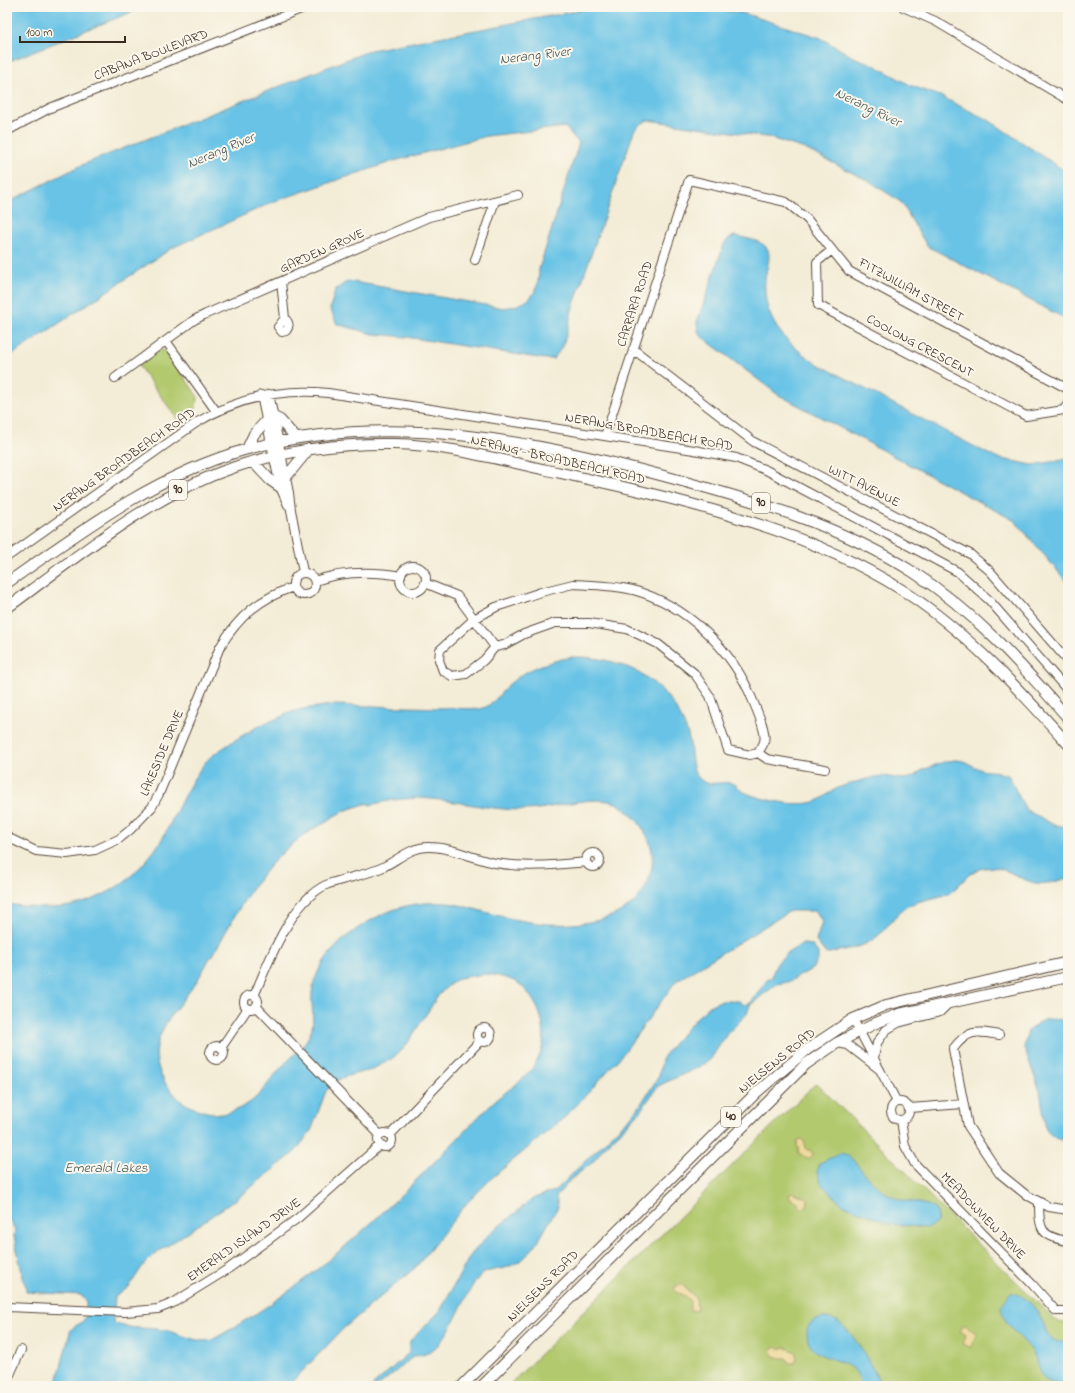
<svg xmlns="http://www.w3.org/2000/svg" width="1075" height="1393" viewBox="0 0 1075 1393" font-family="'Indie Flower',sans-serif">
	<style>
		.green { fill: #b2c96e; stroke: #767a46 }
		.sand { fill: #eeda9e; stroke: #94825e }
		.water { fill: #68c3e6; stroke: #527682; fill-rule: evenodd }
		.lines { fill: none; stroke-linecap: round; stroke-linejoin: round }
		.minor-casing { stroke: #57473a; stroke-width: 10 }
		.major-casing { stroke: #57473a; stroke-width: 12 }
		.minor { stroke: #fff; stroke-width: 8 }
		.major { stroke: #fff; stroke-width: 10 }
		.labels { text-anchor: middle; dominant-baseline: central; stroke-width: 4; stroke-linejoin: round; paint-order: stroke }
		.shield { fill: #fbf7ec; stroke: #75685c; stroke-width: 1 }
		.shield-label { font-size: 12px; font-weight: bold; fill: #3b2a1e }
		.street-label { font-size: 13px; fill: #3b2a1e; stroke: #fbf7ec }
		.water-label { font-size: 14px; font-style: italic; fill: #48585a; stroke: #fbf7ec }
	</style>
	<rect width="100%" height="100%" fill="#fbf7ec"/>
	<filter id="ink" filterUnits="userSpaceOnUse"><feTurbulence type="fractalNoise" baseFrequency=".025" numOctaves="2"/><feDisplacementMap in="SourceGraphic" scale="8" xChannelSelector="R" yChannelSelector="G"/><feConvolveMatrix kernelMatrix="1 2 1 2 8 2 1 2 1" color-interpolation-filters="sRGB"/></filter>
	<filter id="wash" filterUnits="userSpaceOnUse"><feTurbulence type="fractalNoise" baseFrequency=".012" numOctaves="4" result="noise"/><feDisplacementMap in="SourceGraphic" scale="16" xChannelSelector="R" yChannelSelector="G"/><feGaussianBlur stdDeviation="0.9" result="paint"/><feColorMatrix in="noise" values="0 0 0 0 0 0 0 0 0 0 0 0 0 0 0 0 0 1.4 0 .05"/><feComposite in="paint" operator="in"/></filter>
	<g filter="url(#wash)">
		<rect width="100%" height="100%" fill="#f3ecd6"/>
		<path class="green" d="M 158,350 L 166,351 L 198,397 L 195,409 L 179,421 L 138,365 Z
			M 816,1083 L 1054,1319 L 1061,1323 L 1068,1322 L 1068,1386 L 508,1386 Z"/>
		<path class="sand" d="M 801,1139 L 804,1141 L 806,1148 L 812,1152 L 813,1155 L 809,1160 L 799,1153 L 797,1144 L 798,1140 Z
			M 792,1192 L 807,1198 L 808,1203 L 806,1207 L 800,1208 L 797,1201 L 791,1199 L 789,1195 Z
			M 681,1284 L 696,1298 L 697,1309 L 694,1311 L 690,1310 C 689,1306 691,1303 689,1300 C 685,1293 678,1295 674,1290 L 676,1286 Z
			M 965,1325 L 977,1334 L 970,1348 L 963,1343 L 966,1335 L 960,1331 L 961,1327 Z
			M 775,1347 L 780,1349 L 785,1347 L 795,1352 L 797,1357 L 795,1363 L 789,1363 L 786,1358 L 780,1358 L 773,1356 L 771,1350 Z"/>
		<path class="water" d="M 7,7 L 144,7 L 7,62 Z
			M 611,7 L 694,7 L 743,13 L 821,38 L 853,57 L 872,64 L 912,86 L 940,96 L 990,121 L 1068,173 L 1068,320 L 927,246 L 901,202 L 869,181 L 805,149 L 767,137 L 648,120 L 641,124 L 634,131 L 572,310 C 568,327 566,346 553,359 L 545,359 L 406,337 L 373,334 L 337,324 L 330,309 L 335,290 L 348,281 L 503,308 C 529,305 539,295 539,269 L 579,143 L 565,127 L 487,136 L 394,161 L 275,201 L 172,248 L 7,358 L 7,204 L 18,197 L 84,164 L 371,50 L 592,8 Z
			M 735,236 C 744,238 761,240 767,248 C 772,256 766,269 765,278 C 762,319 784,342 816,363 L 996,458 L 1033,465 L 1068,459 L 1068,583 L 1015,521 L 777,394 L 702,337 L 698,331 L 697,322 L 724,244 L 729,238 Z
			M 572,657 C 626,656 671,682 688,735 C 693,749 688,774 704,782 C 713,786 724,780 734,784 C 738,786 741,791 746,793 C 762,800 800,808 817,801 C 822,799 827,795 832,791 C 841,785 864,780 875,777 C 887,774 898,781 910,778 C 915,776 919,772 923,770 C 931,767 941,762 949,761 C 964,757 970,766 982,770 C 988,772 995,770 1000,773 C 1004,774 1004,775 1008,775 L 1026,810 L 1056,826 L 1068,826 L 1068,878 C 1057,881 1046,885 1035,883 C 1013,878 1003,861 977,870 C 965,875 960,887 949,893 C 936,899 921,899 908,906 C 897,912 889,925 880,934 C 863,950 847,948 826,954 L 816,941 L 822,922 L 816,911 L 790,911 L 676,981 L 622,1055 L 587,1094 L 565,1117 L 493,1177 L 466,1204 L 417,1266 L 344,1328 L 288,1386 L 56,1386 L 70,1332 C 74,1324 78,1326 83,1321 C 87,1317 86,1307 86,1301 L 81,1295 L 26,1292 L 26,1286 L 24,1282 L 14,1236 L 15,1230 L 7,1216 L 7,904 C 28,907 50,910 70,906 C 117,897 152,863 171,822 C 180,804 197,767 213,755 C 236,739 255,726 284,716 L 284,714 L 303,709 L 332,705 L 481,709 C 495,705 502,689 513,681 C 530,667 551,661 572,657 ZM 416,798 C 452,799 487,810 523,810 C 552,810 585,795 613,802 C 622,805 635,817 641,826 C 653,843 656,861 648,881 C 632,925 570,928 530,922 C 507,919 479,910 459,905 C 438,900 410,903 390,911 C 358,924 316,954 312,993 C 311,1006 315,1019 311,1031 C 306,1047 288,1059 277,1072 C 269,1082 262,1093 252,1101 C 245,1106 231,1113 224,1114 C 210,1115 183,1106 176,1096 C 173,1092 169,1088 166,1084 C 141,1044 170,1018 192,988 C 200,978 205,966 211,956 L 212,957 C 237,911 260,866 303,836 C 312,829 323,824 332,819 L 332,817 L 349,809 L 368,803 L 369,805 L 393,800 ZM 484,974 C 496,975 511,978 521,985 C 524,987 525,990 527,992 C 545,1013 549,1041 536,1063 C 525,1082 504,1091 489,1106 C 404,1194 320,1281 212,1340 C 197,1344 180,1333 164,1330 C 147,1327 130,1330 114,1323 L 113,1320 L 115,1297 L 129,1287 L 142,1267 L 154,1255 L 238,1198 L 295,1152 L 311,1131 L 326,1091 L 338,1080 L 347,1076 L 371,1070 L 393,1058 L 405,1047 L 438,996 L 448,986 L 459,978 Z
			M 803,944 L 812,945 L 818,953 L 818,960 L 812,969 L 788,982 L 777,984 L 750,1005 L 747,1014 L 727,1034 L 710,1060 L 697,1068 L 658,1086 L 639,1113 L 604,1147 L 593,1162 L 570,1180 L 556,1197 L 558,1207 C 547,1224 539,1245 524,1258 C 519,1262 511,1266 505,1268 C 497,1270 485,1270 479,1277 C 460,1298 448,1357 414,1356 L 378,1386 L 372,1386 L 409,1353 L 409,1345 L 411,1340 L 440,1311 L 470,1256 L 489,1234 L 534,1198 L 555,1191 L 637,1110 L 659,1076 L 662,1060 L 666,1053 L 695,1019 L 711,1005 L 720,1001 L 739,1001 L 744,1005 L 750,1003 L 768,979 L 772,978 C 773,961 789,951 803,944 Z
			M 1047,1019 L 1068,1020 L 1068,1142 L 1053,1137 L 1046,1130 L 1040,1091 L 1024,1048 L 1028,1031 L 1038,1023 Z
			M 841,1153 C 852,1155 859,1168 866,1175 C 875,1185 885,1194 898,1199 C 910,1203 944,1201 937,1222 L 932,1226 L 926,1228 L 890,1224 L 842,1204 L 821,1184 L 817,1172 L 820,1163 Z
			M 1010,1293 C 1024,1292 1037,1309 1042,1320 C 1048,1333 1045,1341 1064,1342 L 1068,1339 L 1068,1380 C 1062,1384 1054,1384 1047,1381 C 1037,1375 1038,1360 1032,1351 C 1021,1336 1003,1326 1001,1306 Z
			M 821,1318 C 826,1318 831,1318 836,1321 C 854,1330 872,1368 882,1386 L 862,1386 C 860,1381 858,1374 854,1370 C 839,1356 806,1360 807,1332 C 807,1324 814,1320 821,1318 Z"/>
	</g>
	<g filter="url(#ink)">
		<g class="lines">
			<defs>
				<path id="minor" d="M 903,7 L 935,21 L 1068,100
					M 7,131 L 50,108 L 306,7
					M 832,250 L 817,262 L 818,305 L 1026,416 L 1064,410 L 1068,403
					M 475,260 L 495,201
					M 281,282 L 285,318 C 289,323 290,326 286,331 L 282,332 L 278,327 L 285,318
					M 166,341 L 216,411
					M 633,349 L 754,442 L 970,554 L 990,571 L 1068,661
					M 115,378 L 194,320 L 206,314 L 429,217 L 518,195
					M 269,394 L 289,493 L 291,510 L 303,572
					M 261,395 L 280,487 L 288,505
					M 605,436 L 689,180 L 786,202 L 807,219 L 849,271 L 1068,389
					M 7,557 L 196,423 C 237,398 280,388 328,393 L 694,450 L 736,458 L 766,470 L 958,572 L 989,600 L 1068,691
					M400 579a13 13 0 1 1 26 0a13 13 0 1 1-26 0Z
					M293 584a11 11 0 1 1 22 0a11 11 0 1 1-22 0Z
					M 315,581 C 343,571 372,571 401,576
					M 425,583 L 457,596 L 495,647
					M 573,584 C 593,585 613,585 633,590 C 687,605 733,650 753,701 C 757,711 767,732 764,742 C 763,746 760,749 758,753 L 750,755 L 728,750 L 710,696 L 694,673 L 658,644 L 627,629 L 589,623 L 555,623 L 524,634 L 504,645 L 495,647 L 484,660 L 466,674 L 452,676 L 443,671 L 439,660 L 440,650 L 474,619 L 496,607 L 541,592 Z
					M 758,753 L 767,759 L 825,769
					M 7,837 L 36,851 L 67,854 L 95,850 L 119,839 L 130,830 L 152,807 L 159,794 L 220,647 C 239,616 259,599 293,587
					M586 860a7 7 0 1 1 14 0a7 7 0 1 1-14 0Z
					M244 1002a7 7 0 1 1 14 0a7 7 0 1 1-14 0Z
					M 254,996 C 268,963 291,901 326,885 C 343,878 363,876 381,868 C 397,861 411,846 430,847 C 452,847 473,859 495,863 C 526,868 555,865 586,862
					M 256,1006 L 380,1135
					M 853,1019 L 897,1102
					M477 1035a7 7 0 1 1 14 0a7 7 0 1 1-14 0Z
					M 999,1035 C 976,1031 968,1029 953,1049 L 968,1126 L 999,1173 L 1025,1194 L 1049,1207 L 1068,1210
					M 837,1043 L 848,1045 L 879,1069
					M210 1053a7 7 0 1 1 14 0a7 7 0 1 1-14 0Z
					M 221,1048 L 248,1008
					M 874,1058 L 877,1043 L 886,1030 L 898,1023 L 940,1012 L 949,1003
					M891 1111a9 9 0 1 1 18 0a9 9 0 1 1-18 0Z
					M 910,1108 L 963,1104
					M 901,1120 L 905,1146 L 915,1164 L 1032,1284 L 1056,1311 L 1068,1311
					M378 1140a7 7 0 1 1 14 0a7 7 0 1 1-14 0Z
					M 390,1135 L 480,1041
					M 1039,1202 C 1039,1228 1040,1237 1068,1241
					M 7,1307 L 125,1312 L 158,1309 L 173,1303 L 228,1269 L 298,1218 L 380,1145
					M 7,1381 L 21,1350"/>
				<path id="major" d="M 274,417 L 280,420 L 296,438
					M 247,449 L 254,434 L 266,421
					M 253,462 L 270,480 L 280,487
					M 286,477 L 309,449
					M 7,583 C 81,531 156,475 244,450 C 389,409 540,442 682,481 C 763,503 842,527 913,572 C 974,611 1021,664 1068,718
					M 7,608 C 81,554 147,497 235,467 C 286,450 340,443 394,444 C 446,445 496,459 547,470 C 664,496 801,525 902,590 C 966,631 1018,688 1068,744
					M 462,1386 L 757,1092 L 808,1049 L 853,1019 L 886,1005 L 1068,962
					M 482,1386 L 806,1064 L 837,1043 L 876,1023 L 899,1014 L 1068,977"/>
			</defs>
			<use href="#minor" class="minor-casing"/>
			<use href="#major" class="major-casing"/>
			<use href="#minor" class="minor"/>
			<use href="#major" class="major"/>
		</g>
	</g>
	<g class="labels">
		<g class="shield">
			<rect x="169" y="480" width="18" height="20" rx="3"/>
			<rect x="752" y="493" width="18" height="20" rx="3"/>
			<rect x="721" y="1107" width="20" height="20" rx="3"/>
		</g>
		<g class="shield-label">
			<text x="178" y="490">90</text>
			<text x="761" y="503">90</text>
			<text x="731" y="1117">40</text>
		</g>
		<g class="street-label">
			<text transform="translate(151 55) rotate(-21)">CABANA BOULEVARD</text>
			<text transform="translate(322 251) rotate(-24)">GARDEN GROVE</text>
			<text transform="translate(911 290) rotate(29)">FITZWILLIAM STREET</text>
			<text transform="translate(635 304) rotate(-72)">CARRARA ROAD</text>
			<text transform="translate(920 346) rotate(28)">COOLONG CRESCENT</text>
			<text transform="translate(649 432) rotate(10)">NERANG BROADBEACH ROAD</text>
			<text transform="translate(124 460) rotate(-35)">NERANG BROADBEACH ROAD</text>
			<text transform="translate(558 460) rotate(13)">NERANG - BROADBEACH ROAD</text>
			<text transform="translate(864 486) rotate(27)">WITT AVENUE</text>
			<text transform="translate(162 753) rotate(-67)">LAKESIDE DRIVE</text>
			<text transform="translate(777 1061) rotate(-39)">NIELSENS ROAD</text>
			<text transform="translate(983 1216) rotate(46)">MEADOWVIEW DRIVE</text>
			<text transform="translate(244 1240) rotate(-35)">EMERALD ISLAND DRIVE</text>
			<text transform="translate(543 1286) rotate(-45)">NIELSENS ROAD</text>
		</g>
		<g class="water-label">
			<text transform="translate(535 56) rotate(-7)">Nerang River</text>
			<text transform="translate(868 108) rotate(26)">Nerang River</text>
			<text transform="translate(221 151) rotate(-23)">Nerang River</text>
			<text x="106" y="1168">Emerald Lakes</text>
		</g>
	</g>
	<rect width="1075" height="1393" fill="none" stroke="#fbf7ec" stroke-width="24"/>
	<path d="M20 36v6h105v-6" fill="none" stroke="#3b2a1e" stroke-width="2"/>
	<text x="26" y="36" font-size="12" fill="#3b2a1e" stroke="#fbf7ec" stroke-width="3" paint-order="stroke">100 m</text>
</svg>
